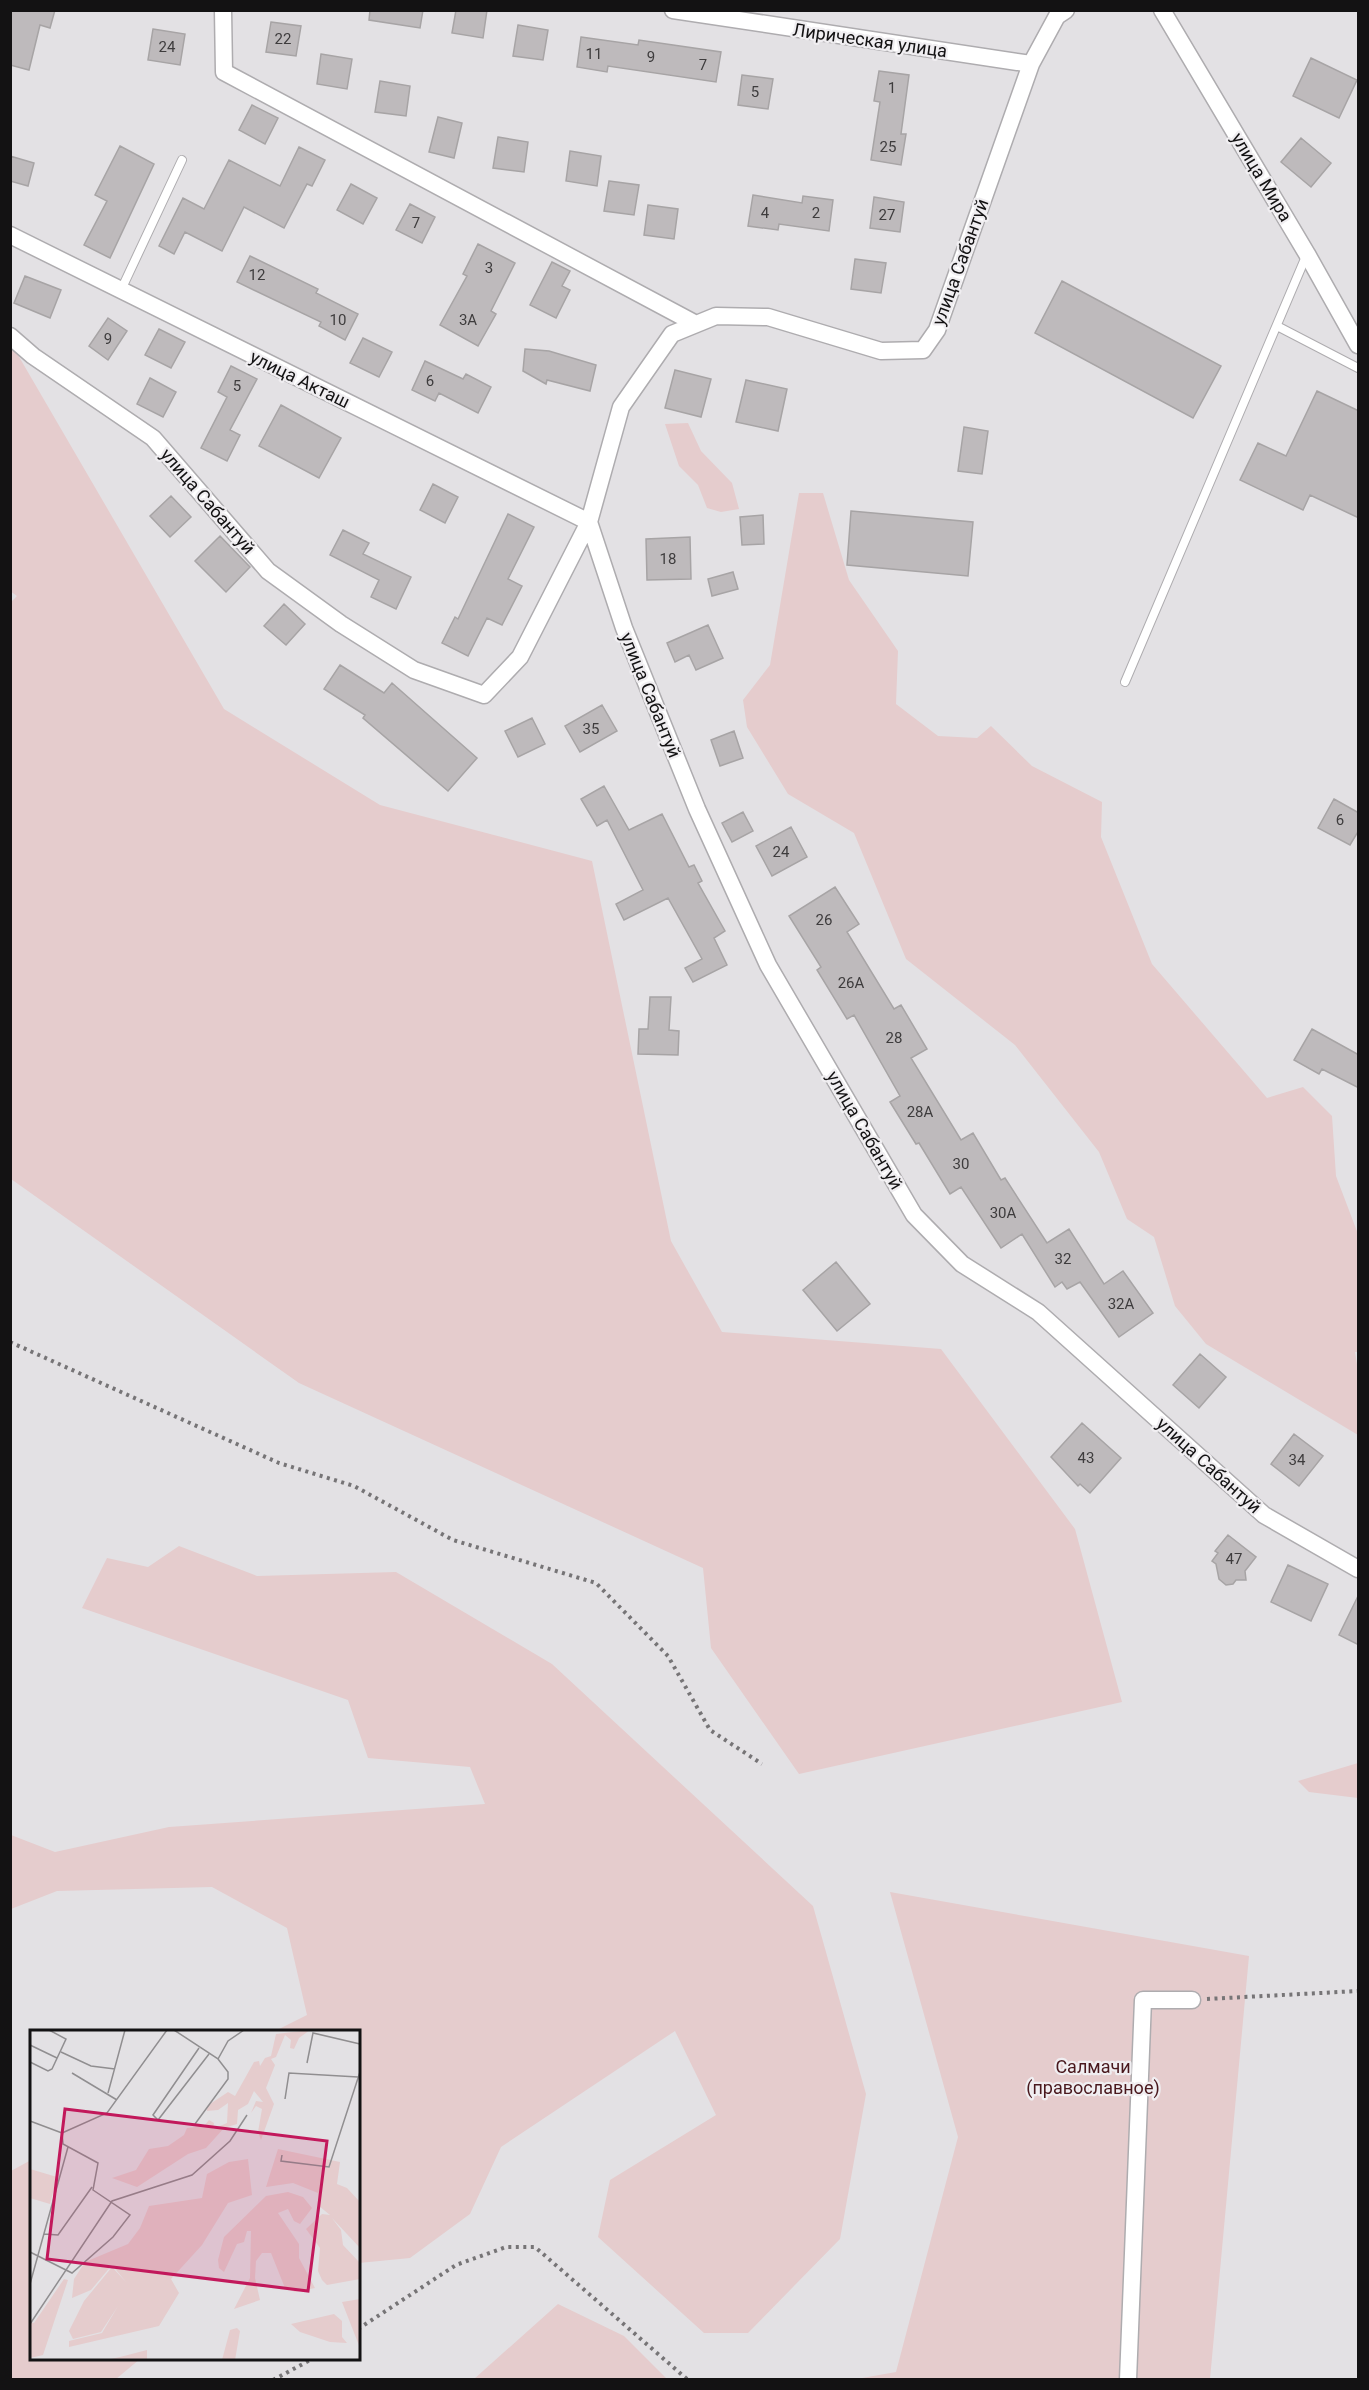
<svg xmlns="http://www.w3.org/2000/svg" width="1369" height="2390" viewBox="0 0 1369 2390" font-family="Roboto,sans-serif">
	<style>
		.green { fill: #e5cccd }
		.building { fill: #bebabc; stroke: #a7a4a5; stroke-width: 1.5 }
		.lines { fill: none; stroke-linecap: round; stroke-linejoin: round }
		.service-casing { stroke: #aeacaf; stroke-width: 10 }
		.minor-casing { stroke: #aeacaf; stroke-width: 19 }
		.path { stroke: #767476; stroke-width: 4; stroke-dasharray: 3 4.5; stroke-linecap: butt }
		.service { stroke: #fff; stroke-width: 8 }
		.minor { stroke: #fff; stroke-width: 16 }
		.labels { text-anchor: middle; dominant-baseline: central; stroke-width: 4.5; stroke-linejoin: round; paint-order: stroke }
		.number-label { font-size: 15px; fill: #3e3c3d }
		.street-label { font-size: 18px; fill: #131213; stroke: #f0eef1 }
		.park-label { font-size: 18px; fill: #49181d; stroke: #f0eef1 }
		.inset-road { fill: none; stroke: #908e90; stroke-width: 1.5 }
		.view { fill: #c2185b; fill-opacity: 0.15; stroke: #c2185b; stroke-width: 3 }
		.inset-edge { fill: none; stroke: #131213; stroke-width: 3 }
	</style>
	<rect width="100%" height="100%" fill="#e3e1e4"/>
	<path class="green" d="M 11,343 L 224,709 L 380,805 L 592,861 L 671,1241 L 722,1332 L 941,1349 L 1075,1529 L 1122,1702 L 799,1774 L 711,1648 L 703,1568 L 299,1383 L 11,1179 L 10,603 L 17,596 L 10,591 Z
		M 688,423 L 701,451 L 732,483 L 739,509 L 721,512 L 707,508 L 698,485 L 679,466 L 665,424 Z
		M 799,493 L 823,493 L 849,580 L 898,651 L 896,704 L 938,736 L 977,738 L 991,726 L 1032,766 L 1102,802 L 1101,837 L 1152,964 L 1267,1098 L 1303,1087 L 1332,1116 L 1336,1176 L 1358,1234 L 1358,1352 L 1355,1352 L 1358,1370 L 1358,1435 L 1206,1344 L 1175,1306 L 1154,1237 L 1127,1219 L 1099,1152 L 1015,1045 L 906,959 L 854,833 L 788,794 L 747,727 L 743,700 L 770,665 Z
		M 179,1546 L 257,1576 L 396,1572 L 552,1664 L 813,1906 L 866,2094 L 840,2239 L 748,2333 L 704,2333 L 598,2237 L 610,2180 L 716,2115 L 675,2031 L 501,2147 L 470,2214 L 410,2258 L 359,2263 L 358,2032 L 275,2031 L 307,2015 L 287,1928 L 212,1887 L 57,1891 L 11,1909 L 11,1835 L 55,1852 L 169,1827 L 485,1804 L 470,1767 L 368,1758 L 348,1700 L 82,1608 L 107,1558 L 148,1567 Z
		M 1358,1763 L 1358,1798 L 1309,1792 L 1298,1781 Z
		M 890,1892 L 1249,1956 L 1210,2379 L 851,2380 L 896,2372 L 958,2137 Z
		M 31,2160 L 32,2358 L 140,2359 L 116,2379 L 11,2379 L 11,2171 Z
		M 558,2304 L 624,2336 L 667,2379 L 474,2379 Z"/>
	<path class="building" d="M 10,10 L 55,10 L 50,28 L 40,25 L 29,70 L 10,65 Z
		M 370,10 L 423,10 L 420,28 L 369,20 Z
		M 456,10 L 487,10 L 483,38 L 452,33 Z
		M 271,22 L 301,26 L 296,56 L 266,52 Z
		M 518,25 L 548,30 L 543,60 L 513,56 Z
		M 153,29 L 185,34 L 180,65 L 148,60 Z
		M 581,37 L 638,45 L 639,40 L 721,52 L 716,82 L 608,66 L 607,72 L 577,67 Z
		M 321,54 L 352,59 L 347,89 L 317,84 Z
		M 1311,58 L 1357,80 L 1339,118 L 1293,96 Z
		M 879,71 L 909,75 L 901,134 L 906,134 L 901,165 L 871,160 L 880,102 L 874,101 Z
		M 742,75 L 773,79 L 768,109 L 738,105 Z
		M 380,81 L 410,86 L 406,116 L 375,112 Z
		M 252,105 L 278,118 L 265,144 L 239,130 Z
		M 438,117 L 462,123 L 454,158 L 429,152 Z
		M 498,137 L 528,142 L 524,172 L 493,168 Z
		M 1301,138 L 1331,163 L 1311,187 L 1281,162 Z
		M 120,146 L 154,164 L 110,258 L 84,245 L 107,201 L 95,195 Z
		M 299,147 L 325,160 L 312,186 L 307,184 L 284,228 L 244,207 L 222,251 L 185,232 L 174,254 L 159,246 L 183,198 L 204,209 L 229,160 L 280,186 Z
		M 570,151 L 601,156 L 597,186 L 566,181 Z
		M 10,156 L 34,163 L 28,186 L 10,181 Z
		M 609,181 L 639,185 L 634,215 L 604,211 Z
		M 351,184 L 377,198 L 363,224 L 337,210 Z
		M 753,195 L 802,203 L 803,196 L 833,200 L 829,231 L 779,224 L 778,230 L 748,226 Z
		M 874,197 L 904,202 L 900,232 L 870,228 Z
		M 410,204 L 435,217 L 422,243 L 396,230 Z
		M 648,205 L 678,209 L 674,239 L 644,235 Z
		M 478,244 L 515,263 L 491,311 L 496,314 L 478,346 L 440,325 L 467,276 L 463,274 Z
		M 250,256 L 318,289 L 316,293 L 358,314 L 345,340 L 319,326 L 321,322 L 237,282 Z
		M 855,259 L 886,263 L 881,293 L 851,289 Z
		M 552,262 L 570,271 L 562,286 L 570,290 L 556,318 L 530,305 Z
		M 25,276 L 61,290 L 50,318 L 14,303 Z
		M 1062,281 L 1221,366 L 1193,418 L 1035,333 Z
		M 108,318 L 127,331 L 108,360 L 89,346 Z
		M 159,329 L 185,342 L 171,368 L 145,355 Z
		M 363,338 L 392,352 L 379,377 L 350,363 Z
		M 525,349 L 549,351 L 596,365 L 590,391 L 547,380 L 546,384 L 523,371 Z
		M 425,361 L 463,379 L 466,374 L 491,387 L 478,413 L 439,393 L 435,401 L 412,390 Z
		M 231,366 L 257,379 L 230,430 L 240,435 L 227,461 L 201,448 L 227,397 L 218,392 Z
		M 675,370 L 711,379 L 701,417 L 665,408 Z
		M 150,378 L 176,392 L 163,417 L 137,404 Z
		M 746,380 L 787,389 L 778,431 L 736,422 Z
		M 1317,391 L 1359,411 L 1359,518 L 1310,495 L 1303,510 L 1240,480 L 1258,443 L 1286,456 Z
		M 281,405 L 341,438 L 319,478 L 259,446 Z
		M 964,427 L 988,431 L 982,474 L 958,471 Z
		M 433,484 L 458,497 L 445,523 L 420,510 Z
		M 171,496 L 191,517 L 170,537 L 150,516 Z
		M 851,511 L 973,522 L 968,576 L 847,565 Z
		M 508,514 L 534,527 L 508,579 L 522,586 L 502,625 L 487,618 L 468,656 L 442,643 L 455,617 L 458,619 Z
		M 763,515 L 764,544 L 742,545 L 740,517 Z
		M 343,530 L 369,543 L 363,554 L 411,577 L 396,609 L 371,597 L 379,580 L 330,555 Z
		M 220,536 L 250,567 L 226,592 L 195,561 Z
		M 690,537 L 691,579 L 647,580 L 646,539 Z
		M 733,572 L 738,589 L 712,596 L 708,579 Z
		M 284,604 L 305,624 L 286,645 L 264,626 Z
		M 708,625 L 723,658 L 696,670 L 689,655 L 675,662 L 667,643 Z
		M 340,665 L 384,693 L 392,683 L 477,758 L 448,791 L 363,718 L 365,715 L 324,689 Z
		M 602,705 L 617,731 L 580,752 L 565,726 Z
		M 532,718 L 545,744 L 518,757 L 505,731 Z
		M 734,731 L 743,758 L 720,766 L 711,740 Z
		M 604,786 L 629,830 L 662,814 L 689,867 L 694,865 L 702,881 L 698,883 L 725,931 L 714,938 L 727,965 L 693,982 L 685,968 L 702,959 L 668,898 L 624,920 L 616,904 L 643,890 L 607,820 L 597,826 L 581,799 Z
		M 1334,799 L 1359,813 L 1359,830 L 1350,845 L 1318,828 Z
		M 743,812 L 753,831 L 732,842 L 722,823 Z
		M 791,827 L 807,857 L 772,876 L 756,846 Z
		M 835,887 L 859,924 L 847,932 L 894,1009 L 901,1005 L 927,1049 L 911,1058 L 961,1140 L 973,1133 L 1001,1180 L 1005,1178 L 1047,1243 L 1069,1229 L 1104,1284 L 1123,1271 L 1153,1313 L 1119,1337 L 1080,1282 L 1067,1289 L 1062,1282 L 1055,1287 L 1022,1234 L 1001,1248 L 961,1187 L 950,1194 L 919,1143 L 916,1144 L 890,1102 L 900,1096 L 854,1015 L 847,1019 L 817,970 L 821,967 L 789,916 Z
		M 650,997 L 671,997 L 669,1030 L 679,1031 L 678,1055 L 638,1054 L 639,1029 L 648,1029 Z
		M 1312,1029 L 1359,1055 L 1359,1088 L 1322,1069 L 1319,1074 L 1294,1060 Z
		M 836,1262 L 870,1304 L 837,1331 L 803,1290 Z
		M 1200,1354 L 1226,1377 L 1199,1408 L 1173,1385 Z
		M 1082,1423 L 1121,1458 L 1090,1493 L 1080,1484 L 1078,1486 L 1051,1457 Z
		M 1294,1434 L 1323,1456 L 1299,1486 L 1271,1464 Z
		M 1228,1535 L 1256,1557 L 1245,1571 L 1246,1580 L 1236,1580 L 1233,1584 L 1226,1585 L 1219,1579 L 1216,1564 L 1212,1561 L 1218,1553 L 1215,1551 Z
		M 1288,1565 L 1328,1584 L 1311,1621 L 1271,1602 Z
		M 1359,1594 L 1359,1645 L 1339,1635 Z"/>
	<g class="lines">
		<defs>
			<path id="service" d="M 121,290 L 182,160
				M 1277,326 L 1358,368
				M 1125,682 L 1307,254"/>
			<path id="minor" d="M 223,10 L 224,72 L 696,324
				M 673,10 L 1031,64
				M 1162,10 L 1307,254 L 1358,345
				M 10,235 L 589,522 L 624,628 L 697,809 L 768,965 L 914,1215 L 962,1264 L 1038,1312 L 1264,1515 L 1358,1569
				M 10,336 L 33,356 L 153,438 L 268,571 L 341,624 L 414,670 L 484,695 L 520,657 L 589,522 L 621,407 L 672,334 L 716,316 L 768,317 L 881,351 L 923,350 L 937,330 L 1031,64 L 1057,16 L 1066,10
				M 1128,2380 L 1143,2000 L 1192,2000"/>
		</defs>
		<use href="#service" class="service-casing"/>
		<use href="#minor" class="minor-casing"/>
		<path class="path" d="M 10,1342 L 279,1463 L 354,1486 L 453,1540 L 596,1583 L 668,1656 L 710,1730 L 762,1764
			M 1207,1999 L 1358,1991
			M 358,2329 L 456,2265 L 506,2247 L 535,2247 L 688,2380
			M 273,2380 L 314,2358"/>
		<use href="#service" class="service"/>
		<use href="#minor" class="minor"/>
	</g>
	<g class="labels">
		<g class="number-label">
			<text x="283" y="39">22</text>
			<text x="167" y="47">24</text>
			<text x="594" y="54">11</text>
			<text x="651" y="57">9</text>
			<text x="703" y="65">7</text>
			<text x="892" y="88">1</text>
			<text x="755" y="92">5</text>
			<text x="888" y="147">25</text>
			<text x="765" y="213">4</text>
			<text x="816" y="213">2</text>
			<text x="887" y="215">27</text>
			<text x="416" y="223">7</text>
			<text x="489" y="268">3</text>
			<text x="257" y="275">12</text>
			<text x="338" y="320">10</text>
			<text x="468" y="320">3А</text>
			<text x="108" y="339">9</text>
			<text x="430" y="381">6</text>
			<text x="237" y="386">5</text>
			<text x="668" y="559">18</text>
			<text x="591" y="729">35</text>
			<text x="1340" y="820">6</text>
			<text x="781" y="852">24</text>
			<text x="824" y="920">26</text>
			<text x="851" y="983">26А</text>
			<text x="894" y="1038">28</text>
			<text x="920" y="1112">28А</text>
			<text x="961" y="1164">30</text>
			<text x="1003" y="1213">30А</text>
			<text x="1063" y="1259">32</text>
			<text x="1121" y="1304">32А</text>
			<text x="1086" y="1458">43</text>
			<text x="1297" y="1460">34</text>
			<text x="1234" y="1559">47</text>
		</g>
		<g class="street-label">
			<text transform="translate(870 40) rotate(8)">Лирическая улица</text>
			<text transform="translate(1262 177) rotate(59)">улица Мира</text>
			<text transform="translate(960 262) rotate(-70)">улица Сабантуй</text>
			<text transform="translate(300 379) rotate(26)">улица Акташ</text>
			<text transform="translate(208 501) rotate(49)">улица Сабантуй</text>
			<text transform="translate(651 695) rotate(68)">улица Сабантуй</text>
			<text transform="translate(865 1130) rotate(60)">улица Сабантуй</text>
			<text transform="translate(1209 1465) rotate(42)">улица Сабантуй</text>
		</g>
		<g class="park-label">
			<text x="1093" y="2066">Салмачи<tspan x="1093" dy="21">(православное)</tspan></text>
		</g>
	</g>
	<g transform="translate(30 2030)">
		<rect width="330" height="330" fill="#e3e1e4"/>
		<path d="M 280,0 L 269,8 L 264,19 L 260,18 L 261,10 L 255,5 L 246,27 L 241,29 L 245,35 L 236,58 L 244,74 L 231,110 L 228,102 L 232,79 L 226,76 L 221,83 L 226,71 L 233,72 L 224,61 L 218,74 L 208,80 L 207,94 L 194,98 L 176,118 L 158,124 L 107,157 L 82,148 L 106,140 L 119,119 L 138,116 L 154,105 L 157,98 L 174,96 L 179,90 L 184,93 L 183,99 L 197,93 L 198,73 L 188,80 L 177,81 L 177,76 L 198,62 L 205,66 L 224,32 L 229,31 L 230,36 L 235,28 L 241,26 L 246,4 ZM 248,119 L 310,132 L 307,154 L 317,158 L 330,172 L 330,218 L 302,188 L 311,200 L 313,215 L 330,233 L 330,249 L 297,255 L 292,250 L 288,241 L 290,218 L 276,199 L 292,184 L 300,185 L 289,176 L 288,163 L 263,153 L 236,157 ZM 218,129 L 222,165 L 198,173 L 172,215 L 141,249 L 149,263 L 129,296 L 39,317 L 39,311 L 72,303 L 88,276 L 71,302 L 43,309 L 39,301 L 54,271 L 82,237 L 96,252 L 82,235 L 61,260 L 42,268 L 44,249 L 55,232 L 98,214 L 110,198 L 119,176 L 172,168 L 177,144 L 199,132 ZM 0,139 L 27,147 L 20,174 L 0,168 ZM 258,162 L 273,167 L 282,178 L 270,194 L 264,191 L 258,179 L 248,183 L 269,214 L 269,228 L 285,258 L 265,262 L 255,258 L 241,223 L 232,223 L 226,231 L 225,248 L 230,270 L 204,279 L 220,248 L 221,201 L 217,201 L 214,212 L 207,214 L 194,242 L 189,238 L 188,230 L 194,207 L 236,166 ZM 34,249 L 38,250 L 13,325 L 0,328 L 0,292 L 4,293 ZM 330,269 L 330,330 L 328,330 L 330,318 L 312,272 ZM 304,284 L 312,291 L 312,307 L 317,313 L 300,312 L 270,302 L 261,294 ZM 207,298 L 210,301 L 205,330 L 192,330 L 200,300 ZM 117,320 L 117,330 L 76,330 L 90,327 Z" fill="#e5cccd"/>
		<path class="inset-road" d="M 144,0 L 188,29 L 198,11 L 214,0M 0,15 L 27,28M 169,18 L 123,85 L 128,90 L 179,24M 31,22 L 61,36 L 85,39M 0,32 L 18,41 L 22,39 L 36,9 L 19,0M 277,33 L 283,3 L 330,14M 42,43 L 87,70M 78,63 L 95,0M 255,69 L 259,43 L 328,47M 0,91 L 32,103M 165,94 L 198,49 L 198,42 L 188,29M 32,103 L 77,83 L 137,0M 252,125 L 251,131 L 299,137 L 330,42M 14,204 L 28,205 L 62,157M 0,222 L 42,243 L 83,207 L 100,185 L 63,160 L 68,133 L 33,114 L 32,103M 0,254 L 38,117M 0,294 L 82,171 L 162,145 L 200,111 L 217,85"/>
		<path class="view" d="M 35,79 L 297,111 L 278,261 L 17,229 Z"/>
		<rect width="330" height="330" class="inset-edge"/>
	</g>
	<rect width="1369" height="2390" fill="none" stroke="#131213" stroke-width="24"/>
</svg>
